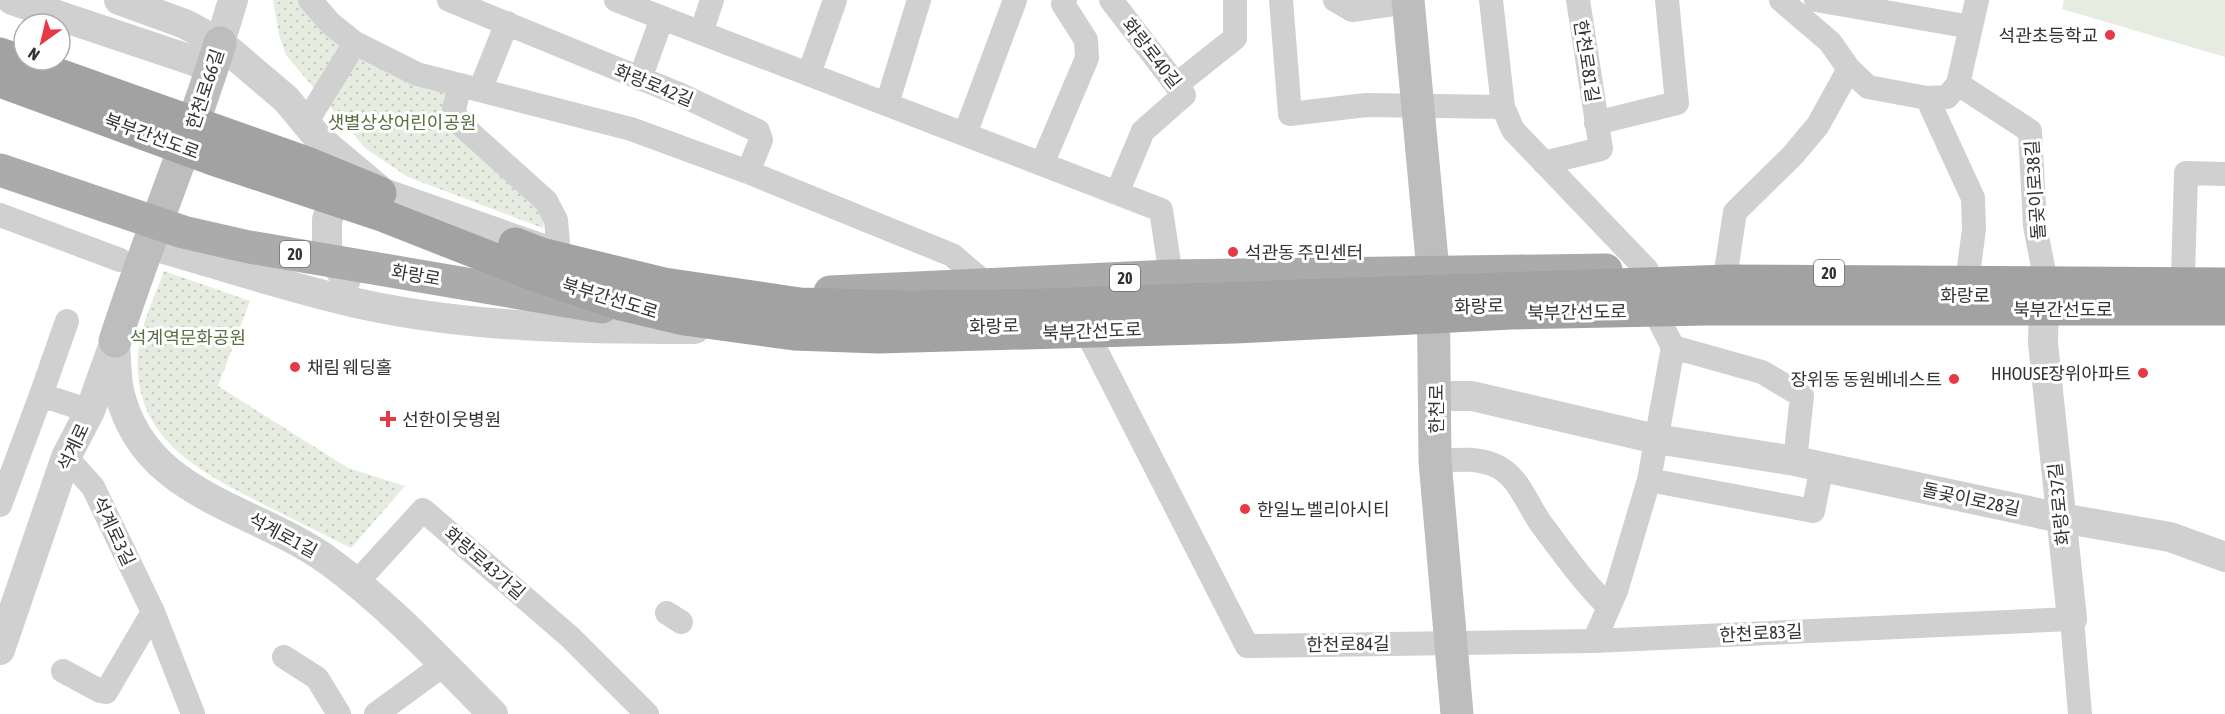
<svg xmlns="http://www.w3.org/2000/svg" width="2225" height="714" viewBox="0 0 2225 714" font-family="'Asap Condensed','Noto Sans KR',sans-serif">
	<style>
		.green { fill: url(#green-dots) }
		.pitch { fill: #e6ecdf }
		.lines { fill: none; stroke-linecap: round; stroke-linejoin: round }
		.minor { stroke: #d0d0d0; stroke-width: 24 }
		.tertiary { stroke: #d0d0d0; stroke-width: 30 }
		.secondary { stroke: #bdbdbd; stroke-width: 33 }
		.primary { stroke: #ababab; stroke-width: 33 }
		.trunk { stroke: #a2a2a2; stroke-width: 33 }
		.poi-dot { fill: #e63946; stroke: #fff; stroke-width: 2 }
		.labels { text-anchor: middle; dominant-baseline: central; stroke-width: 6; stroke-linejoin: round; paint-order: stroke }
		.shield { fill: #fff; stroke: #707070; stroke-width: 1.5 }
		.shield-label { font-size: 16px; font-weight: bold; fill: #333 }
		.poi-label { font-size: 18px; fill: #333; stroke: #fff; text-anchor: start }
		.street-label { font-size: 18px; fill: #333; stroke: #fff }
		.park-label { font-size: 18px; fill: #56703f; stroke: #fff }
	</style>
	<defs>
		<pattern id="green-dots" width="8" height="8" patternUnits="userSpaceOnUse" patternTransform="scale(1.5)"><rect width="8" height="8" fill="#e6ecdf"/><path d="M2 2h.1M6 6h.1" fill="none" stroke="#c6cbc0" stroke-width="1.8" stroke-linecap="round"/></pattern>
	</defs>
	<rect width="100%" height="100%" fill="#fff"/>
	<path class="green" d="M 273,0 L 305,0 L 452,88 L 446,113 L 546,214 L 543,228 L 408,177 L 366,149 L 286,55 L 279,35 Z
		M 164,271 L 250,301 L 218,386 L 348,468 L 405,486 L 351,548 C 321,533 291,518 261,503 C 198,471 132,437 138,354 C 140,326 154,298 164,271 Z"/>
	<path class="pitch" d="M 2064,0 L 2225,0 L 2225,57 L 2062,9 Z"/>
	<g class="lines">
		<path class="minor" d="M 310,0 L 330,23 L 355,43 L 417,74 L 631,129 L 748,172 L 952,255 L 985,283
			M 449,0 L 679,94 L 758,131 L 761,140 L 748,172
			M 616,0 L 1161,210 L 1171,276
			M 1111,0 L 1184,95 L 1143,131 L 1117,193
			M 1281,0 L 1290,114 L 1366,105 L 1503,107 L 1513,130 L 1647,270
			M 1335,0 L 1352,10 L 1408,2
			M 1491,0 L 1503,107
			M 1781,0 L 1830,42 L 1849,69 L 1868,87 L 1927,98 L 1973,198 L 1974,229 L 1968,275
			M 1816,0 L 1971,27
			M 701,33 L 712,0
			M 809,74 L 835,0
			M 640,79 L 662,18
			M 1958,84 L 2030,131 L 2035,226 L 2045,277
			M 460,85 L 454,109 L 458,122 L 546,201 L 556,220 L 559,255
			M 1176,85 L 1235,38 L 1235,0
			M 480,90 L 507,23
			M 1927,98 L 1947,97 L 1958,84 L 1977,0
			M 887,104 L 919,0
			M 306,123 L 355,43
			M 1596,123 L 1677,103 L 1667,0
			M 965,134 L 1015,0
			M 1544,163 L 1601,149 L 1578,0
			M 1042,164 L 1087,58 L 1086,40 L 1063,4 L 1065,0
			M 0,215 L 120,260
			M 1726,271 L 1735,212 L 1793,155 L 1818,125 L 1849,69
			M 2183,276 L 2186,173 L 2225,174
			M 1647,297 L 1673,347 L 1762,372 L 1802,396 L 1795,461
			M 1079,317 L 1247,646 L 1594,641 L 2072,619 L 2080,714
			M 41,395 L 67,321
			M 66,457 L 93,487 L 153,612 L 193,714
			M 1435,461 C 1456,460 1475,457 1494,465 C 1519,475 1527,505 1542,525 C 1563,553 1584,583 1609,607
			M 1649,480 L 1813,511 L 1822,467
			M 0,505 L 41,395 L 90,411
			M 357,582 L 423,510 L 570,637 L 647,714
			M 667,613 L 681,622
			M 1594,641 L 1616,591 L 1649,480 L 1673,347
			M 284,657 L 317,678 L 339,714
			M 63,671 L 100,691 L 106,692 L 153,612
			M 376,714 L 443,665"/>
		<path class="tertiary" d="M 12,0 L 212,67
			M 119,0 L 185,24 L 220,43 L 286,99 L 320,140 L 383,193 L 540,248
			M 220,43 L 233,0
			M 147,244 C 218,264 289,288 361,304 C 470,328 584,329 695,329
			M 346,279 L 327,249 L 327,219 L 337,200 L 359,190
			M 2044,295 L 2043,343 L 2072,619
			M 115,341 C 116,357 116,375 119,391 C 144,498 254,506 330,562 C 390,606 441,662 493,714
			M 1436,396 L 1472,396 L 1656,439 L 1795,461 L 2061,518 L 2170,537 L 2225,557
			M 0,650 L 66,457 L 90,411 L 111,352"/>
		<path class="secondary" d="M 1408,0 L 1433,271 L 1435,461 L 1457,714
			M 115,341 C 147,241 189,144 220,43"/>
		<path class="primary" d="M 0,170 L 183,232 L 249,247 L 602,307
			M 830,292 L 1171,276 L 1606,270"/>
		<path class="trunk" d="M 0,54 L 307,163 L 380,193
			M 0,81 L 213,159 L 379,214 L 532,274 L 620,304 L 684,319 L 794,334 L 878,337 L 1235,327 L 1511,313 L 1706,309 L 2225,309
			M 515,244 L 541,254 L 664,284 L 800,304 L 907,307 L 1044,305 L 1728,281 L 2225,284"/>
	</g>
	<g class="poi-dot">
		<circle cx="2110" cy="35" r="6"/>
		<circle cx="1233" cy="252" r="6"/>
		<circle cx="295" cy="367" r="6"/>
		<circle cx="2143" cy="373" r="6"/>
		<circle cx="1954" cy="379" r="6"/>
		<path d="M385 410h6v6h6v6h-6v6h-6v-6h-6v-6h6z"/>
		<circle cx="1245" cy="509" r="6"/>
	</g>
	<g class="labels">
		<g class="shield">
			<rect x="280" y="241" width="30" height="26" rx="4.5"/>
			<rect x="1814" y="260" width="30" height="26" rx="4.5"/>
			<rect x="1110" y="265" width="30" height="26" rx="4.5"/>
		</g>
		<g class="shield-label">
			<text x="295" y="254">20</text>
			<text x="1829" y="273">20</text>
			<text x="1125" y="278">20</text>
		</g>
		<g class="poi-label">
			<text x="2098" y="35" text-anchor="end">석관초등학교</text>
			<text x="1245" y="252">석관동 주민센터</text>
			<text x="307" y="367">채림 웨딩홀</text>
			<text x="2131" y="373" text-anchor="end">HHOUSE장위아파트</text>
			<text x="1942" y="379" text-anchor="end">장위동 동원베네스트</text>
			<text x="402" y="419">선한이웃병원</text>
			<text x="1257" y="509">한일노벨리아시티</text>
		</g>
		<g class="street-label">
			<text transform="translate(1152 53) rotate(52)">화랑로40길</text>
			<text transform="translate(1587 61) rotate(81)">한천로81길</text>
			<text transform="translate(654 85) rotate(22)">화랑로42길</text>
			<text transform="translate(205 89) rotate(-72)">한천로66길</text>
			<text transform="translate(152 136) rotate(20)">북부간선도로</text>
			<text transform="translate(2035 190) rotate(-94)">돌곶이로38길</text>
			<text transform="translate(416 275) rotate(10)">화랑로</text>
			<text x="1965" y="295">화랑로</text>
			<text transform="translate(610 298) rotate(17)">북부간선도로</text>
			<text transform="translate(1479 306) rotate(-1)">화랑로</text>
			<text x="2063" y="309">북부간선도로</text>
			<text transform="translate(1577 312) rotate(-1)">북부간선도로</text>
			<text transform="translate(994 326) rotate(-1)">화랑로</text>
			<text transform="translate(1092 331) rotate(-2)">북부간선도로</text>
			<text transform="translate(1436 409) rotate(-90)">한천로</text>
			<text transform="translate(73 447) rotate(-65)">석계로</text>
			<text transform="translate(1971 499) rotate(12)">돌곶이로28길</text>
			<text transform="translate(2059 504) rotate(-96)">화랑로37길</text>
			<text transform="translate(114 531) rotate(65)">석계로3길</text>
			<text transform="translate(283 535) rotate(28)">석계로1길</text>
			<text transform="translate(485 563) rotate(41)">화랑로43가길</text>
			<text transform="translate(1761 633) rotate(-3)">한천로83길</text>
			<text transform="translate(1348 644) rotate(-1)">한천로84길</text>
		</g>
		<g class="park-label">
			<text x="402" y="122">샛별상상어린이공원</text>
			<text x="188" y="337">석계역문화공원</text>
		</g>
	</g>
	<g transform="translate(42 42) rotate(214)"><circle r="28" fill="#ffffff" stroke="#adadad" stroke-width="1.5"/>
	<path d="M0-4.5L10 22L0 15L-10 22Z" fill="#e63946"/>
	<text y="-9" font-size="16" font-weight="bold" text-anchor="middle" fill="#333333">N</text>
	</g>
</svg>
